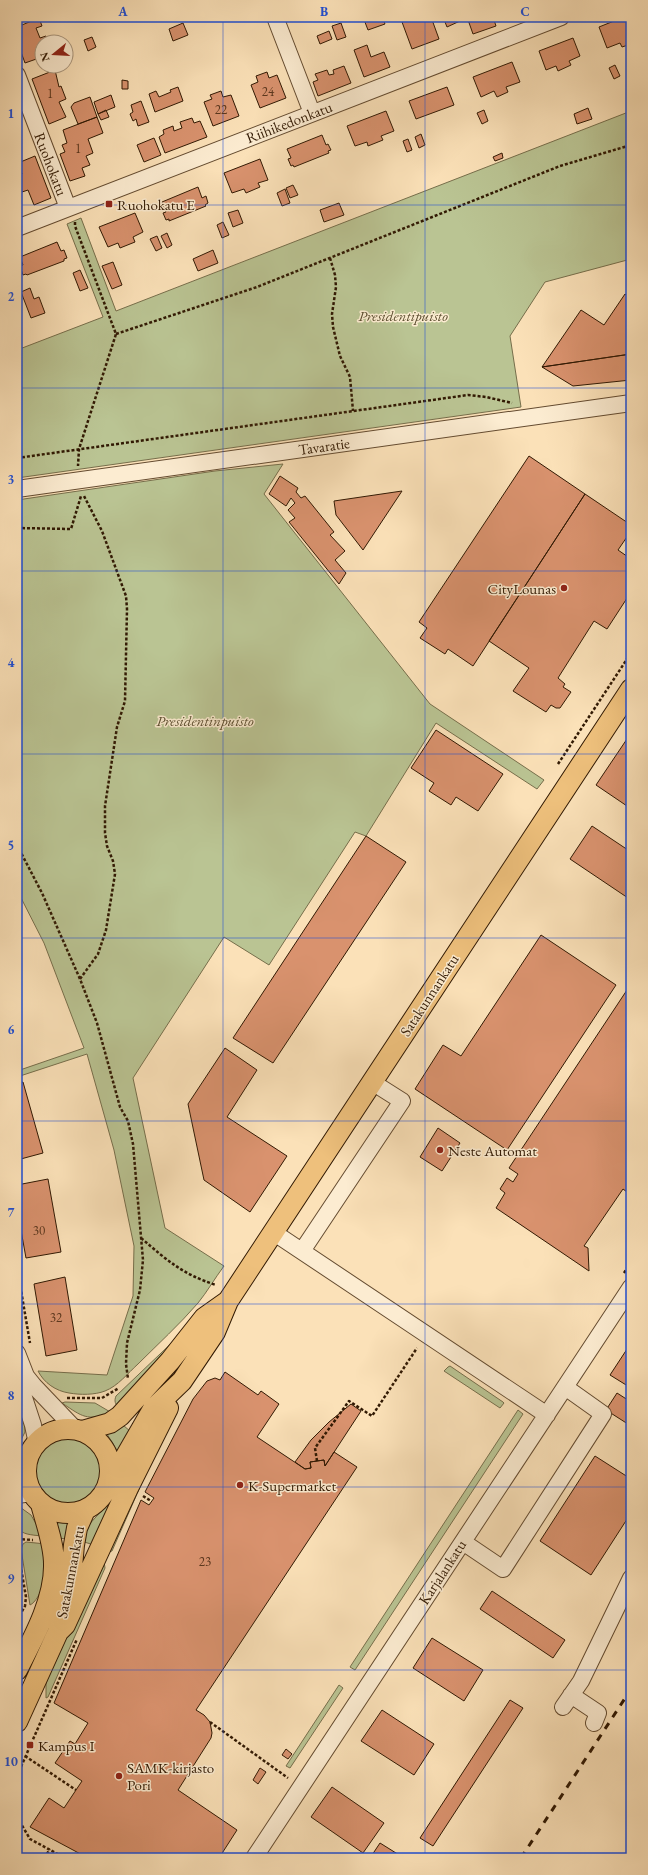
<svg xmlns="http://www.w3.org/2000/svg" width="648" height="1875" viewBox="0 0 648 1875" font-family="'EB Garamond',serif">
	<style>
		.green { fill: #bac493; stroke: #766e4b }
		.building { fill: #d9926e; stroke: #311903 }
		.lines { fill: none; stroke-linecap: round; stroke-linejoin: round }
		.minor-casing { stroke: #644b30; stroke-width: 18 }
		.major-casing { stroke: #311903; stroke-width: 22 }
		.path { stroke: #311903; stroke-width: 2.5; stroke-dasharray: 3 2; stroke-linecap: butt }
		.minor { stroke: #fcecd1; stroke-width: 16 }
		.major { stroke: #eec07c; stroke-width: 20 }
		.rail { stroke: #311903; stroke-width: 3; stroke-dasharray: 7 7; stroke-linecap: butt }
		.grid { fill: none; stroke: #1d4ed8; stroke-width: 1; stroke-opacity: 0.55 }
		.poi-dot { fill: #8f2418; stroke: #fcecd1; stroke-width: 1.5 }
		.labels { text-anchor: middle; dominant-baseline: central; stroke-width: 3; stroke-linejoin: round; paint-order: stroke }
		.number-label { font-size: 13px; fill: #5b371e }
		.street-label { font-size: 15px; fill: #311903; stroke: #fcecd1 }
		.poi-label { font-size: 15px; fill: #311903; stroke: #fcecd1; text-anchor: start }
		.park-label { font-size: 15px; font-style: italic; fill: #5a4c2e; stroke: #fcecd1 }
		.neatline { fill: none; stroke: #1d4ed8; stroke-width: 1.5 }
		.grid-label { font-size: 13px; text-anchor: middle; font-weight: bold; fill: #1d4ed8 }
	</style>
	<rect width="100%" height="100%" fill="#fbe1b8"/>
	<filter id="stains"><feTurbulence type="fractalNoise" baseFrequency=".005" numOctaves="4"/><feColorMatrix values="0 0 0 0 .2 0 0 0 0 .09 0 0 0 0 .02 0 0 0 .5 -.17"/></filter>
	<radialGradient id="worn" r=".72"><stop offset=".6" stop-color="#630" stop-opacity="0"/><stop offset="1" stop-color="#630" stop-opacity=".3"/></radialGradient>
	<path class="green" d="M 631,111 L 631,259 L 545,282 L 510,336 L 521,407 L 17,478 L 17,350 L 103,317 L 67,224 L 81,218 L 116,311 Z
		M 283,464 L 264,494 L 430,704 L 544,780 L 537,789 L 436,723 L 366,836 L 355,832 L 269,965 L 224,937 L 133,1078 L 165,1228 L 224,1266 C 215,1278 207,1292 198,1303 C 179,1325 158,1344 138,1364 C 128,1373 118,1386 105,1391 C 95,1395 80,1395 69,1393 C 56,1391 44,1383 38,1371 L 107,1375 L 133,1296 L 134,1246 L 114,1150 L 87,1054 L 17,1077 L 17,1071 L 84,1048 L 44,943 L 17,890 L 17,500 L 215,471 Z
		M 182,1333 L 119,1408 C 115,1404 114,1401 116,1396 Z
		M 450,1366 L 503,1402 L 504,1403 L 500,1408 L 444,1371 L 448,1367 Z
		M 65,1402 L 95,1403 L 112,1413 C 86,1421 83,1417 62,1403 Z
		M 518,1410 L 523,1414 L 355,1670 L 350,1667 Z
		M 24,1416 L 25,1432 L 17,1448 L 17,1419 Z
		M 123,1425 L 131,1432 L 118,1452 L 107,1434 Z
		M35 1470a33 33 0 1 1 66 0a33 33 0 1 1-66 0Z
		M 154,1455 L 112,1551 L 108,1552 Z
		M 114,1497 L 94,1545 L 81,1541 L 86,1528 Z
		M 17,1505 L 31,1515 L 43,1536 C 15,1534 17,1531 17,1505 Z
		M 54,1520 L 70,1523 L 67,1539 L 58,1538 Z
		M 26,1542 L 46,1544 C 47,1548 49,1553 49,1557 C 49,1569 41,1600 30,1605 L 21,1549 L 23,1544 Z
		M 104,1561 L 105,1568 L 48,1697 L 46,1698 L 46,1684 L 50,1669 Z
		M 339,1685 L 343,1688 L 290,1768 L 286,1766 Z"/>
	<path class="building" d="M 177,17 L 187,17 L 178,20 Z
		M 227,17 L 237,17 L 229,20 Z
		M 363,17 L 382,17 L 385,24 L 368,30 Z
		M 415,17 L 431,17 L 439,39 L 412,49 L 402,22 Z
		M 443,17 L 458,17 L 460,21 L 447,27 Z
		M 467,17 L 493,17 L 496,26 L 473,34 Z
		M 624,17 L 631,17 L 631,44 L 622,47 L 620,43 L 607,48 L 599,27 Z
		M 39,18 L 42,26 L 36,28 L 40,38 L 46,36 L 48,42 L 42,42 L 42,57 L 25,63 L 17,41 L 17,27 Z
		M 183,23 L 188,35 L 173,41 L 169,29 Z
		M 341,23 L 346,37 L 337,40 L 332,26 Z
		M 329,31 L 332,39 L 320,44 L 317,36 Z
		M 92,37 L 96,47 L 88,51 L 84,40 Z
		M 573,38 L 580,56 L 569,61 L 571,65 L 558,71 L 556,66 L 546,70 L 539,51 Z
		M 367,45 L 371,57 L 384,52 L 390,67 L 364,77 L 354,50 Z
		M 512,62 L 520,82 L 506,87 L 508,92 L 497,97 L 494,91 L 481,97 L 473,77 Z
		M 615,65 L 620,76 L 614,79 L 609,68 Z
		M 344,66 L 351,83 L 318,96 L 313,82 L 318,80 L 315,74 L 327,70 L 329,75 L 334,74 L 333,70 Z
		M 55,70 L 59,87 L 61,86 L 66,99 L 59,102 L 66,117 L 49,124 L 32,79 Z
		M 267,72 L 269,78 L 277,75 L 286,98 L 260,108 L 251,85 L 258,82 L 256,76 Z
		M 122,80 L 128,81 L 128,89 L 122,89 Z
		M 178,87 L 183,101 L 155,112 L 149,94 L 156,91 L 159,97 L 171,92 L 170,90 Z
		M 447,87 L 454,105 L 416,119 L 409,101 Z
		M 221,91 L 223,97 L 231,95 L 239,116 L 213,126 L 204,102 L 212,99 L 210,95 Z
		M 111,95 L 115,107 L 98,114 L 94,102 Z
		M 90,97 L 97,117 L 78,124 L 71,107 L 74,103 Z
		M 141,101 L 149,122 L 138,126 L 136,119 L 133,121 L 130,114 L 133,112 L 131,105 Z
		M 588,108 L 592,119 L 577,124 L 574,114 Z
		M 106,110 L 109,117 L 101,120 L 98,114 Z
		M 484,110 L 488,121 L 482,124 L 477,113 Z
		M 386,111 L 394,131 L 381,136 L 383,140 L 368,146 L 367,142 L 355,146 L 347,126 Z
		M 97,117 L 103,133 L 88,139 L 93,153 L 86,156 L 90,165 L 82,168 L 85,176 L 70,181 L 60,154 L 65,152 L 62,145 L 67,143 L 63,130 Z
		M 192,118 L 194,123 L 200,121 L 207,137 L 165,153 L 159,137 L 164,134 L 163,130 L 173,126 L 174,131 L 182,128 L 180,122 Z
		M 421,134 L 425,145 L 419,148 L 415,137 Z
		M 322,135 L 326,145 L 328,144 L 331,150 L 328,151 L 329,153 L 294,167 L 293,165 L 291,166 L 288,159 L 291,158 L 287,149 Z
		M 154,138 L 161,155 L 144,162 L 137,145 Z
		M 408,139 L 412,150 L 407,152 L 403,141 Z
		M 502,153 L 503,158 L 495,161 L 493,157 Z
		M 35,156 L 51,198 L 34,205 L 28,190 L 19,193 L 17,188 L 17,176 L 22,174 L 18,163 Z
		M 260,159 L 268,180 L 258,183 L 260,187 L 246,193 L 244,189 L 232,193 L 224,173 Z
		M 293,185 L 298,195 L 290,198 L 286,188 Z
		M 198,187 L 202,198 L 206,196 L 208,203 L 205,205 L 206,206 L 169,221 L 169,219 L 166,220 L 163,213 L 166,212 L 162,202 Z
		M 285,189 L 290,203 L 282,206 L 277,193 Z
		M 339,203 L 344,215 L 324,222 L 320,210 Z
		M 238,210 L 243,223 L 233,227 L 228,213 Z
		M 135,213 L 143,232 L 133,237 L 135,242 L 120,248 L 118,243 L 108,247 L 99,227 Z
		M 223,222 L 229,235 L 222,238 L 217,225 Z
		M 167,233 L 172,245 L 167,248 L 161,236 Z
		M 157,236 L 162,248 L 156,251 L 150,239 Z
		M 57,242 L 61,251 L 64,250 L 67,258 L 64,259 L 64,261 L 27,275 L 26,274 L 23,275 L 20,266 L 23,265 L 20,257 Z
		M 213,250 L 218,263 L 198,271 L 193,259 Z
		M 113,262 L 122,285 L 112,289 L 102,266 Z
		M 80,270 L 88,288 L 80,291 L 73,273 Z
		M 30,288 L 34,299 L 39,297 L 45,313 L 31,318 L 21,292 Z
		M 625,294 L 631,298 L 631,354 L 542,367 L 581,310 L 604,325 Z
		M 631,354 L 631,380 L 573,386 L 542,367 Z
		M 529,456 L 585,494 L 473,666 L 448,649 L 445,654 L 420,638 L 427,628 L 419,622 Z
		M 280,476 L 298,488 L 296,492 L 301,498 L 305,496 L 334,532 L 330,535 L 345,551 L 335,560 L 346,573 L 339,584 L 289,522 L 295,518 L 288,510 L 295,503 L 291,498 L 286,506 L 269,494 Z
		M 402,491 L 363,550 L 336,515 L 334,501 Z
		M 585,494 L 631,525 L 631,531 L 618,550 L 631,559 L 631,592 L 607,629 L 594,621 L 558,678 L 565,684 L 563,687 L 571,692 L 560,708 L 556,708 L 551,705 L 546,712 L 513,691 L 529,668 L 489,641 Z
		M 436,730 L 503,774 L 478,811 L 456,797 L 451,805 L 429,791 L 434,783 L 411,768 Z
		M 631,733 L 631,800 L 627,806 L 596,785 Z
		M 592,826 L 631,852 L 631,900 L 570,859 Z
		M 366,836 L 406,862 L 273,1063 L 233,1038 Z
		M 541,935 L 616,985 L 507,1150 L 415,1089 L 443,1045 L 461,1056 Z
		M 627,990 L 631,993 L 631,1195 L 623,1189 L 584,1246 L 588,1248 L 589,1271 L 496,1208 L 505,1193 L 500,1189 L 507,1178 L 513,1182 L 518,1174 L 509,1168 Z
		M 225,1048 L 257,1070 L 227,1117 L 287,1156 L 250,1212 L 204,1180 L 188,1104 Z
		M 23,1082 L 43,1153 L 17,1160 L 17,1084 Z
		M 438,1128 L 460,1143 L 442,1171 L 420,1157 Z
		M 48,1179 L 61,1252 L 26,1258 L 17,1208 L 17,1185 Z
		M 65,1277 L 77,1350 L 46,1356 L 34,1284 Z
		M 631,1343 L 631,1388 L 610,1375 Z
		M 225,1372 L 258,1395 L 261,1391 L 279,1404 L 257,1437 L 305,1469 L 311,1468 L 310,1462 L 324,1460 L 325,1466 L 334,1452 L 357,1467 L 196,1710 L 204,1715 L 210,1722 L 212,1733 L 211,1738 L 178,1790 L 237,1830 L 219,1858 L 88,1858 L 30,1827 L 49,1798 L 64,1808 L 82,1781 L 55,1763 L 70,1741 L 75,1744 L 88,1723 L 54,1703 L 141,1500 L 149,1505 L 154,1498 L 145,1492 L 193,1399 L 207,1381 L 215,1378 L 220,1380 Z
		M 617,1393 L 631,1402 L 631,1426 L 606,1410 Z
		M 351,1404 L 361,1411 L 325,1466 L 324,1460 L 310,1462 L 311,1468 L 305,1469 L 295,1462 L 311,1440 L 329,1422 Z
		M 595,1456 L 631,1479 L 631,1513 L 591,1575 L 540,1541 Z
		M 492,1591 L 565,1640 L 553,1658 L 480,1609 Z
		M 432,1638 L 483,1670 L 464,1701 L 413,1668 Z
		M 510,1700 L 523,1708 L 433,1846 L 420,1838 Z
		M 382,1710 L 434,1744 L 414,1775 L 361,1741 Z
		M 286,1749 L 292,1754 L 288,1759 L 282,1755 Z
		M 260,1768 L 266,1772 L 258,1784 L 253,1780 Z
		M 332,1787 L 384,1823 L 363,1853 L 311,1817 Z
		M 380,1843 L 404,1858 L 370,1858 Z"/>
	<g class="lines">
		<defs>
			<path id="minor" d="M 275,17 L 312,113
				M 17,75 L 68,208
				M 17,228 L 561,17
				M 17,489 L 631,403
				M 273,1232 L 547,1415
				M 302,1251 L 402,1101 L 372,1082
				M 17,1353 L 26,1376 L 34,1386 L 75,1429
				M 17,1376 L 33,1425 L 37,1444
				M 17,1462 L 29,1454
				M 17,1495 L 32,1493
				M 463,1542 L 503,1569 L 603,1414 L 565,1387
				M 571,1695 L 598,1713 L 594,1723
				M 563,1707 L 581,1681 L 631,1578
				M 254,1858 L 631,1287"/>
			<path id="major" d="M26 1471a42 42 0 1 1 84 0a42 42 0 1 1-84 0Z
				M 82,1431 L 110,1423 L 120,1416 L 170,1361 L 204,1318 L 228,1301
				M 108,1487 L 153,1409 L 182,1381 L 215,1332 L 228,1301 L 631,689
				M 58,1632 L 65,1625 L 128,1488 L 168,1408
				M 17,1670 C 33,1639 55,1599 54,1564 C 54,1544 46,1523 41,1504
				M 17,1722 L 58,1632 L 70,1588 L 74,1545 L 77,1528 L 85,1510"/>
		</defs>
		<use href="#minor" class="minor-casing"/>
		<use href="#major" class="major-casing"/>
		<path class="path" d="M 75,222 L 75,226 L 116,334 L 79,449 L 78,466
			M 330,258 L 335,275 L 336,287 L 332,314 L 333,327 L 340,356 L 350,377 L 353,411
			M 116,334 L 257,287 L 560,166 L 631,145
			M 17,458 L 468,395 L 486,397 L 512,403
			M 17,528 L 71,529 L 81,496
			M 558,764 L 631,653
			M 17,845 L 42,893 L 80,979 L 97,1023 L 120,1107 L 128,1121 L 133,1144 L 143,1260 L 140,1290 L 127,1343 L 126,1364 L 128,1379
			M 80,979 L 98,954 L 106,930 L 115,874 L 113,861 L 107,846 L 105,833 L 105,806 L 117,727 L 125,701 L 127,609 L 126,596 L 102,531 L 84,496
			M 141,1238 C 168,1261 182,1274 216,1285
			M 17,1267 L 30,1343
			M 624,1273 L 631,1262
			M 67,1398 L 102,1398 L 119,1388
			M 317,1461 L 315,1448 L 349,1401 L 372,1416 L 417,1348
			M 143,1496 L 151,1501
			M 17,1539 L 33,1540
			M 17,1545 L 26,1597 L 25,1606 L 17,1620
			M 210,1722 L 288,1778
			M 25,1756 L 76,1790
			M 17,1776 L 77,1639
			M 17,1817 L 30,1839 L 65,1858
			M 44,1858 L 50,1849"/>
		<use href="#minor" class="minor"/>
		<use href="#major" class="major"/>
		<path class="rail" d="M 521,1858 L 631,1689"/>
	</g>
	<path class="grid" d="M 223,17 L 223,1858M 425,17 L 425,1858M 17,205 L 631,205M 17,388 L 631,388M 17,571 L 631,571M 17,754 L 631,754M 17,938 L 631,938M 17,1121 L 631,1121M 17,1304 L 631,1304M 17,1487 L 631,1487M 17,1670 L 631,1670"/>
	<g class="poi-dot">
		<rect x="105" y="200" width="8" height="8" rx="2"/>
		<circle cx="564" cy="588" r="4"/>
		<circle cx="440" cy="1150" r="4"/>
		<circle cx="240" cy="1485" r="4"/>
		<rect x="26" y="1741" width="8" height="8" rx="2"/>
		<circle cx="119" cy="1776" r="4"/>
	</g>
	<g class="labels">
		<g class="number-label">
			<text x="268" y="91">24</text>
			<text x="50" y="93">1</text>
			<text x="221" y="109">22</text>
			<text x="78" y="148">1</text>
			<text x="39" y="1230">30</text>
			<text x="56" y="1317">32</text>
			<text x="205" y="1561">23</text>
		</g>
		<g class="street-label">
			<text transform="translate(289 122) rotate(-21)">Riihikedonkatu</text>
			<text transform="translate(51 164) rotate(69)">Ruohokatu</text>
			<text transform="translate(324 446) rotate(-8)">Tavaratie</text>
			<text transform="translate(429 995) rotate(-57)">Satakunnankatu</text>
			<text transform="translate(70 1572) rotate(-79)">Satakunnankatu</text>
			<text transform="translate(442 1572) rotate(-57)">Karjalankatu</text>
		</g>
		<g class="poi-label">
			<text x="117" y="204">Ruohokatu E</text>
			<text x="556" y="588" text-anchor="end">CityLounas</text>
			<text x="448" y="1150">Neste Automat</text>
			<text x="248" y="1485">K-Supermarket</text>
			<text x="38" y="1745">Kampus I</text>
			<text x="127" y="1767">SAMK-kirjasto<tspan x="127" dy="17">Pori</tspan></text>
		</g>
		<g class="park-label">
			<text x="403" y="315">Presidentipuisto</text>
			<text x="205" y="720">Presidentinpuisto</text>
		</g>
	</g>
	<rect width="648" height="1875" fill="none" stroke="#fbe1b8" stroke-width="44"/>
	<g transform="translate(54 54) rotate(252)"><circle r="19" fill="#fcecd1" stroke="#ab987f"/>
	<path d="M0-3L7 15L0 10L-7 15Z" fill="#8f2418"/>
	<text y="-6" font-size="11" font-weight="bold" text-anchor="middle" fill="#311903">N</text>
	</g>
	<rect x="22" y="22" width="604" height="1831" class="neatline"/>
	<g class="grid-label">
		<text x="123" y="16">A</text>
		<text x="324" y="16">B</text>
		<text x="525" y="16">C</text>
		<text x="11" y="118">1</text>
		<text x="11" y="301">2</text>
		<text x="11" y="484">3</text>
		<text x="11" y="667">4</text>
		<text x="11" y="850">5</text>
		<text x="11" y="1034">6</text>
		<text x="11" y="1217">7</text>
		<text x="11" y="1400">8</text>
		<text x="11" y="1583">9</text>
		<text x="11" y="1766">10</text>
	</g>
	<rect width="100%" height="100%" filter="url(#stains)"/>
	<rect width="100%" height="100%" fill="url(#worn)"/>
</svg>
